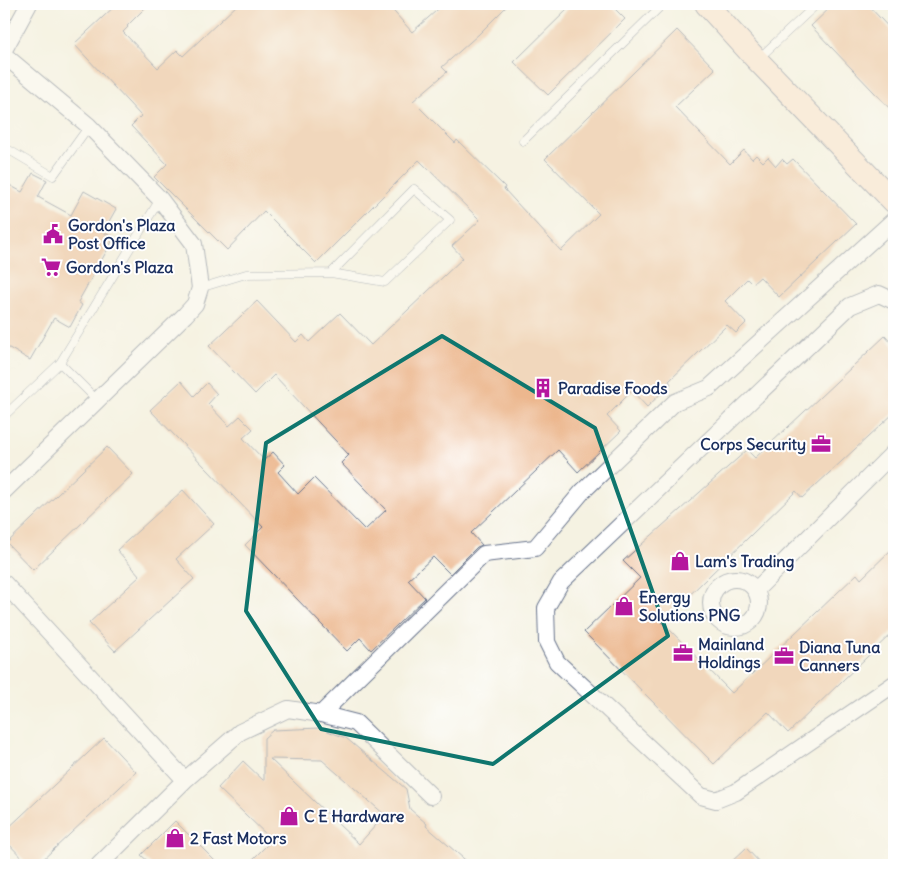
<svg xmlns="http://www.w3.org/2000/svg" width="898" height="869" viewBox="0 0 898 869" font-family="Delius,sans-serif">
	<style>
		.building { fill: #ecb78e; fill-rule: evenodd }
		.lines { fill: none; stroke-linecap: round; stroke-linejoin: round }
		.lane-casing { stroke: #67738c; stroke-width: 9 }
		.street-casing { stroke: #67738c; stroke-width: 18 }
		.secondary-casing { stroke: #67738c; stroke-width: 24 }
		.lane { stroke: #fff; stroke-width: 8 }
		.street { stroke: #fff; stroke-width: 16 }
		.secondary { stroke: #fde4d1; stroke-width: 22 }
		.marked { fill: none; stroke: #0f766e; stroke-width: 4; stroke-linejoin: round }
		.labels { text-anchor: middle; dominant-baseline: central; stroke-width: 4; stroke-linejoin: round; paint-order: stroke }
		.poi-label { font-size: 16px; font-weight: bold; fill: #1b2f5e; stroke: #fff; text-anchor: start }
	</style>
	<rect width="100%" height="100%" fill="#fff"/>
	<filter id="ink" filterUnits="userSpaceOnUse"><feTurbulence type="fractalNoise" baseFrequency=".02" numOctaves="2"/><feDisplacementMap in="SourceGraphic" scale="10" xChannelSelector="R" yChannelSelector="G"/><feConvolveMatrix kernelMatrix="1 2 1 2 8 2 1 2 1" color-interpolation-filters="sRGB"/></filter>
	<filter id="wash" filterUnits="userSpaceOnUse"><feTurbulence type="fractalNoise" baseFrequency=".0096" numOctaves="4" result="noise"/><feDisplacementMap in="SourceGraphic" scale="20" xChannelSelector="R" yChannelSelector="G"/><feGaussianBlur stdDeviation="1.12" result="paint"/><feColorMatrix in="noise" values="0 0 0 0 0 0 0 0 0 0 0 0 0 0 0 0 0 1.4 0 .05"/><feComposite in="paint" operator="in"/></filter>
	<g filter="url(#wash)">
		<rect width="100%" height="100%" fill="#f5f2e2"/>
		<g id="blocks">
			<path class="building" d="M 117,4 L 149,4 L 127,26 L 128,27 L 123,32 L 158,68 L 177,50 L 183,56 L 238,4 L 387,4 L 412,32 L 444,4 L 509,4 L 479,34 L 442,67 L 447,72 L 413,101 L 455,143 L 457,140 L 505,187 L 504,189 L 561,251 L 599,214 L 545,159 L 677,30 L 715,69 L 675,107 L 730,164 L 744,150 L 752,159 L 756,155 L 763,162 L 768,157 L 776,166 L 782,159 L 787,164 L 793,159 L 856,224 L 779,297 L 760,277 L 752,284 L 747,279 L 725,301 L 746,323 L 736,333 L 727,325 L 669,381 L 671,384 L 647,407 L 632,391 L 607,416 L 621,431 L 578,472 L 558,450 L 471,533 L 482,545 L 477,547 L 450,574 L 433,557 L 408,580 L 425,598 L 371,650 L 360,638 L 347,651 L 245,545 L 263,527 L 150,410 L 181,381 L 194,396 L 207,383 L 217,394 L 208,404 L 229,426 L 240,416 L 253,429 L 243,438 L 264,460 L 273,452 L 285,465 L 278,472 L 298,494 L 314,478 L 365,530 L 386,510 L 341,463 L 349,455 L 274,375 L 255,394 L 209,346 L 257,301 L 296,342 L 303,335 L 309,342 L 340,313 L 371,345 L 463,258 L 452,246 L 480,220 L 419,160 L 316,263 L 264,211 L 227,250 L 154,177 L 167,164 L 131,126 L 141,116 L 74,44 Z
				M 573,4 L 610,4 L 625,19 L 548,95 L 514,62 Z
				M 834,4 L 867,4 L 894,33 L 894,113 L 811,26 Z
				M 33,173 L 47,180 L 38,197 L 71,215 L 84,191 L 116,209 L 103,232 L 114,238 L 78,302 L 82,305 L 70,327 L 54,318 L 30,360 L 4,345 L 4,182 L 22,192 Z
				M 885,336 L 894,346 L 894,413 L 802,498 L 796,491 L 662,622 L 732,693 L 857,574 L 861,579 L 894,547 L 894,631 L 788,733 L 768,712 L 714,764 L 584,632 L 640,578 L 623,561 L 747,450 L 755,458 Z
				M 107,447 L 133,474 L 33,570 L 7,543 Z
				M 183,490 L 214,524 L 176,559 L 194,579 L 115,651 L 89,623 L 140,576 L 117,550 Z
				M 320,728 L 346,738 L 406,789 L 410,809 L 427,824 L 426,826 L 471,865 L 247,865 L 272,840 L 218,788 L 243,761 L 264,781 L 264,738 L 273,730 ZM 270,759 L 322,760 L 385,815 L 359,844 Z
				M 104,738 L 136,772 L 37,865 L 29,865 L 4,839 L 4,832 Z
				M 175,821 L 219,865 L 152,865 L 141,855 Z
				M 746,848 L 762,865 L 728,865 Z"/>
		</g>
	</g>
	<g filter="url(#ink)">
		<use href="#blocks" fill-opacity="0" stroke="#67738c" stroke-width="1"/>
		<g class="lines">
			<defs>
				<path id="lane" d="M 891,4 L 894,7
					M 758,59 L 817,4
					M 523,141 L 663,4
					M 4,147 L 53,176 L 89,126
					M 200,288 L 246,274 L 331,273 L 414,189 L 450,220 L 385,282 L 331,273
					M 97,400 L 60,363 L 160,199
					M 4,416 L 60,363"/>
				<path id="street" d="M 4,50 L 29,4
					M 4,55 L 89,126 L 160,199 L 194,244 L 200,288 L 195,304 L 185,315 L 4,491
					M 894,301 L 879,294 L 850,306 L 561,582 L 546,608 L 547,642 L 557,662 L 701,796 L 716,800 L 736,792 L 894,684
					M711 603a24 24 0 1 1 48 0a24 24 0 1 1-48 0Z
					M 4,583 L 185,780
					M 756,590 L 894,452
					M 321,714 L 484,554 L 535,548 L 582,492 L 675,402 L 709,388 L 894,220
					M 99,865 L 185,780 L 240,732 L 288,709 L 321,714 L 356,723 L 431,796"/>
				<path id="secondary" d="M 706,4 L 757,60 L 894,202"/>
			</defs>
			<use href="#lane" class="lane-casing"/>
			<use href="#street" class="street-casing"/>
			<use href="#secondary" class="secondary-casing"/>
			<use href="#lane" class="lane"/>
			<use href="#street" class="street"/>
			<use href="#secondary" class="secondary"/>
		</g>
	</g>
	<path d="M0 0H898V869H0ZM 442,336 L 595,428 L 668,636 L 493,764 L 321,729 L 246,611 L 266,443 Z" fill="#f5f2e2" fill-opacity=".55" fill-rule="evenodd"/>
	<path class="marked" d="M 442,336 L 595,428 L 668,636 L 493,764 L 321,729 L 246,611 L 266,443 Z"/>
	<defs>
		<symbol id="civic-bare" viewBox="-9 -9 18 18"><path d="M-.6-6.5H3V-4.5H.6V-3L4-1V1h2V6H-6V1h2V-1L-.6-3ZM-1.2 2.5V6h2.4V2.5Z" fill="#b5179e" stroke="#fff" stroke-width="2.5" paint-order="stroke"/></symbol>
		<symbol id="supermarket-bare" viewBox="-9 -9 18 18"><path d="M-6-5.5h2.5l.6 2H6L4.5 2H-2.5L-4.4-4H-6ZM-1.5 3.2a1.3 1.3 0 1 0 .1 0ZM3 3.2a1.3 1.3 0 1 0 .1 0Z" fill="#b5179e" stroke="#fff" stroke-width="2.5" paint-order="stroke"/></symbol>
		<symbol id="building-bare" viewBox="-9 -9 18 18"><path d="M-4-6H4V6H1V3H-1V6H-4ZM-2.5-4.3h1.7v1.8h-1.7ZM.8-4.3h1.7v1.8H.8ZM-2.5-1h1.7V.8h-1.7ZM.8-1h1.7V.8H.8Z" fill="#b5179e" stroke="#fff" stroke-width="2.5" paint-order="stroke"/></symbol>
		<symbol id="office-bare" viewBox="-9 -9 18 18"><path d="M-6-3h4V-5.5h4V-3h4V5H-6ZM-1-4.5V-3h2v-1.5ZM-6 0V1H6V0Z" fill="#b5179e" stroke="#fff" stroke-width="2.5" paint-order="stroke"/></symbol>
		<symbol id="shop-bare" viewBox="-9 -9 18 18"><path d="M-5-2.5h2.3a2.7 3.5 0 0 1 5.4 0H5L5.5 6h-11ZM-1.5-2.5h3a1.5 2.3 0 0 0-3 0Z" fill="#b5179e" stroke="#fff" stroke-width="2.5" paint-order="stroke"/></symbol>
	</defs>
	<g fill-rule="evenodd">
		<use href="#civic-bare" x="39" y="220" width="28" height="28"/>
		<use href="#supermarket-bare" x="37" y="253" width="28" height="28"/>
		<use href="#building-bare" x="529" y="374" width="28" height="28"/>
		<use href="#office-bare" x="807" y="430" width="28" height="28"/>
		<use href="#shop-bare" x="666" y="547" width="28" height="28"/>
		<use href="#shop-bare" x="610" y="592" width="28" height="28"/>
		<use href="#office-bare" x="669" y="639" width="28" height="28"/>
		<use href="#office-bare" x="770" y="642" width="28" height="28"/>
		<use href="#shop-bare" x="275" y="802" width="28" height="28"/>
		<use href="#shop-bare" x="161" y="824" width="28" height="28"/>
	</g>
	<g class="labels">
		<g class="poi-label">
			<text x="68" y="225">Gordon's Plaza<tspan x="68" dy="18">Post Office</tspan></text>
			<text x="66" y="267">Gordon's Plaza</text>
			<text x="558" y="388">Paradise Foods</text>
			<text x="806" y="444" text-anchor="end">Corps Security</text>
			<text x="695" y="561">Lam's Trading</text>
			<text x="639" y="597">Energy<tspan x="639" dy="18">Solutions PNG</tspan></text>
			<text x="698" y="644">Mainland<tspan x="698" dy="18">Holdings</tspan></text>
			<text x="799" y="647">Diana Tuna<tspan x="799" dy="18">Canners</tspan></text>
			<text x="304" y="816">C E Hardware</text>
			<text x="190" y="838">2 Fast Motors</text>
		</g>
	</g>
	<rect width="898" height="869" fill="none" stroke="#fff" stroke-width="20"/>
</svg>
